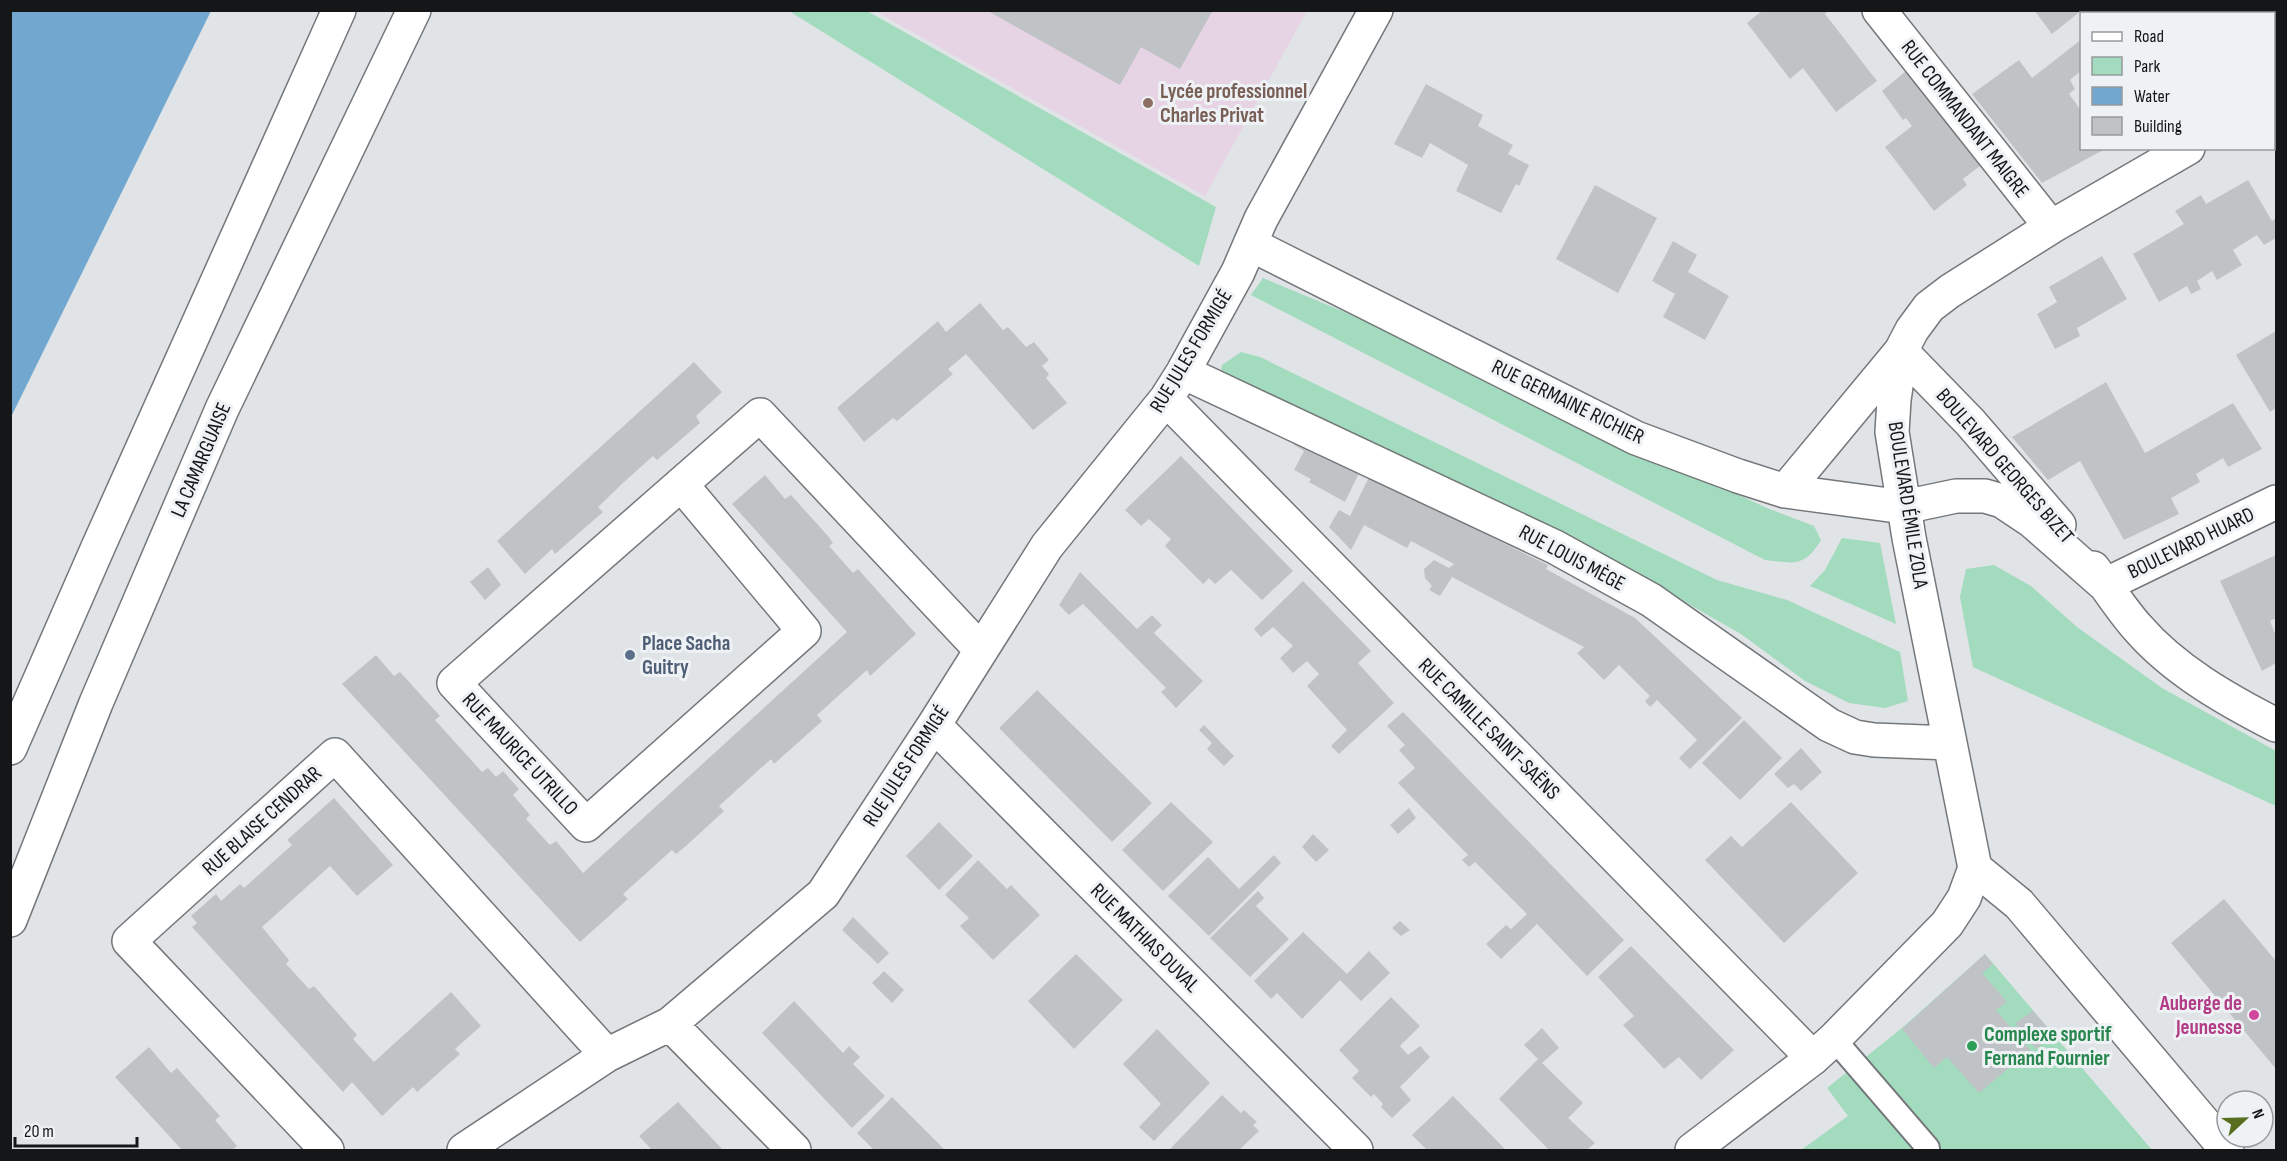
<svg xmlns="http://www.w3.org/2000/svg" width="2287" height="1161" viewBox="0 0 2287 1161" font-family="'Sofia Sans Condensed',sans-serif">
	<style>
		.education { fill: #e6d3e4 }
		.green { fill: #a3dbbe }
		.water { fill: #72a8d0 }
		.building { fill: #c0c3c6 }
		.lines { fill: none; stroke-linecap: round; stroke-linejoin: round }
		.service-casing { stroke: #74777a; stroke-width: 26 }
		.minor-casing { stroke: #74777a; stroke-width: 36 }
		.tertiary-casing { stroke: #74777a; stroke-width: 36 }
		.trunk-casing { stroke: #74777a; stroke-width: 36 }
		.service { stroke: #fff; stroke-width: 22 }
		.minor { stroke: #fff; stroke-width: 33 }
		.tertiary { stroke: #fff; stroke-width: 33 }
		.trunk { stroke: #fff; stroke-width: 33 }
		.education-dot { fill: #8d6e63; stroke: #eef2f5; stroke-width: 2 }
		.service-dot { fill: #5c6f8a; stroke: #eef2f5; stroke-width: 2 }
		.hotel-dot { fill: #d1479c; stroke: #eef2f5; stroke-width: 2 }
		.leisure-dot { fill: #2e9e5b; stroke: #eef2f5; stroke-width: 2 }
		.labels { text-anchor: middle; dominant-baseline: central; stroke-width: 6; stroke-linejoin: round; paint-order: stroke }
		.education-label { font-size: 21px; font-weight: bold; fill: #785e54; stroke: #eef2f5; text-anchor: start }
		.street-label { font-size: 21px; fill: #151617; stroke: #eef2f5 }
		.service-label { font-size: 21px; font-weight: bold; fill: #4e5e75; stroke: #eef2f5; text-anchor: start }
		.hotel-label { font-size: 21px; font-weight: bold; fill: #b23c85; stroke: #eef2f5; text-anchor: end }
		.leisure-label { font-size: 21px; font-weight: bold; fill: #27864d; stroke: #eef2f5; text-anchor: start }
	</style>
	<rect width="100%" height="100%" fill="#e1e4e7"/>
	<path class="education" d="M 875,11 L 1307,11 L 1205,196 Z"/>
	<path class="green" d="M 789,11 L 867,11 L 1216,207 L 1199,266 Z
		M 1263,278 L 1347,313 L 1447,361 L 1767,508 L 1814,526 L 1821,540 C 1804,568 1794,563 1765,560 L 1251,295 Z
		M 1241,352 L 1260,357 L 1717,580 L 1787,600 L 1900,652 L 1908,701 L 1885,708 L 1849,703 L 1805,681 L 1741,634 L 1662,589 L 1220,376 L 1222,365 Z
		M 1842,538 L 1880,543 L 1896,624 L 1810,586 L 1825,570 Z
		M 1994,565 L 2031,586 L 2077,627 L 2162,688 L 2276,751 L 2276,806 L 1973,667 L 1960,597 L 1966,569 Z
		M 1985,954 L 2152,1150 L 1801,1150 L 1848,1116 L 1827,1088 L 1902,1028 Z"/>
	<path class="water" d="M 11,10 L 211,11 L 11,417 L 10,11 Z"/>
	<path class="building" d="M 986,10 L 1213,10 L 1180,69 L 1141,47 L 1120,85 Z
		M 1763,10 L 1829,10 L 1825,14 L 1877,81 L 1836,112 L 1803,68 L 1790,79 L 1747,23 Z
		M 2034,10 L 2082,10 L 2052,34 Z
		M 2119,10 L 2241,10 L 2242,14 L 2122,14 Z
		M 2082,39 L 2082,70 L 2070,80 L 2075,89 L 2069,94 L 2082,112 L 2082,148 L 2107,148 L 2042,183 L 1972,94 L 2019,60 L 2032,78 Z
		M 1906,71 L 1980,166 L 1963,179 L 1967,185 L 1934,211 L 1885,147 L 1912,126 L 1906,118 L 1903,120 L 1882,91 Z
		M 1426,84 L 1483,115 L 1478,126 L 1513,145 L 1508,154 L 1529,165 L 1519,186 L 1516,184 L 1501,213 L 1456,191 L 1468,165 L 1430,143 L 1422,158 L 1394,144 Z
		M 2248,180 L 2272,221 L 2276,218 L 2276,238 L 2264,245 L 2257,235 L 2233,250 L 2242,265 L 2217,280 L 2212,271 L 2197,281 L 2201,289 L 2191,294 L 2187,286 L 2159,302 L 2133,254 L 2184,224 L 2175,211 L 2201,195 L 2206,204 Z
		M 1595,185 L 1657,218 L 1618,293 L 1556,259 Z
		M 1673,241 L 1697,255 L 1688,272 L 1729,296 L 1705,340 L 1663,317 L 1675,294 L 1652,281 Z
		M 2102,256 L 2127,299 L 2077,328 L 2080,336 L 2055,349 L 2037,314 L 2057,302 L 2049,287 Z
		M 980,303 L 1003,330 L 1008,327 L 1026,347 L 1034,342 L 1049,360 L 1042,366 L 1049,374 L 1046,378 L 1067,403 L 1033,430 L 966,354 L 948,369 L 953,374 L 897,421 L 893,418 L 864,442 L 837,408 L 938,321 L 946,332 Z
		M 2276,331 L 2276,408 L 2270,412 L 2236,355 Z
		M 694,362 L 722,392 L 696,416 L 700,423 L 657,460 L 653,456 L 624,482 L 598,507 L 603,512 L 555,554 L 552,549 L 525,574 L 497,541 Z
		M 2106,382 L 2145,453 L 2233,403 L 2262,449 L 2228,467 L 2223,458 L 2196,474 L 2200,482 L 2171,498 L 2179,514 L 2124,540 L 2080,461 L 2048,480 L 2012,437 Z
		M 1297,439 L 1360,471 L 1345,502 L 1309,482 L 1311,479 L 1294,470 L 1304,451 L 1294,445 Z
		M 1181,456 L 1293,571 L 1262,600 L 1231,570 L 1215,584 L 1209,578 L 1203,584 L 1165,546 L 1171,539 L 1149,519 L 1141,526 L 1125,510 Z
		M 765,475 L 785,499 L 791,495 L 828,536 L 833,543 L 829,546 L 853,573 L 858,569 L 916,634 L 870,676 L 867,670 L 817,715 L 822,721 L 820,723 L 774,764 L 771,759 L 719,806 L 724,811 L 687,845 L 676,854 L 672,850 L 623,894 L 628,899 L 580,942 L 342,684 L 376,655 L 394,676 L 400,672 L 440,716 L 435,720 L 482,772 L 488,768 L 496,777 L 503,771 L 519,789 L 513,795 L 530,815 L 526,819 L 550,845 L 556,841 L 583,873 L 847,632 L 732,504 Z
		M 1369,477 L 1548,565 L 1546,569 L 1635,618 L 1742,718 L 1690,769 L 1679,758 L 1697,740 L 1657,700 L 1650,707 L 1645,701 L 1650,696 L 1619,665 L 1604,680 L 1577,653 L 1584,647 L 1452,577 L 1440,596 L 1429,590 L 1432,586 L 1425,578 L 1424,569 L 1434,560 L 1449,568 L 1454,564 L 1411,541 L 1407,548 L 1364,525 L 1351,550 L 1329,527 L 1339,510 L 1350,516 Z
		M 2276,555 L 2276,618 L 2270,621 L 2276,636 L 2276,663 L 2262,671 L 2220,581 Z
		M 488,567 L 501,585 L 485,600 L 470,582 Z
		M 1080,572 L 1137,629 L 1152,615 L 1162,625 L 1154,633 L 1203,681 L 1176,708 L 1161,692 L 1166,688 L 1083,604 L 1069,615 L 1059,605 Z
		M 1303,581 L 1371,651 L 1358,663 L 1394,703 L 1339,754 L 1331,746 L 1347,730 L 1307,686 L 1319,674 L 1307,661 L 1293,673 L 1280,658 L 1293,646 L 1273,627 L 1261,637 L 1254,629 Z
		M 1037,690 L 1152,803 L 1112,842 L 999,728 Z
		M 1403,712 L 1624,940 L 1587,976 L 1537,924 L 1501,959 L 1486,944 L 1506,925 L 1511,929 L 1527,914 L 1475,862 L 1469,867 L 1462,860 L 1468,855 L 1398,783 L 1415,768 L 1399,750 L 1405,745 L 1387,726 Z
		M 1744,720 L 1782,758 L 1740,800 L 1702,763 Z
		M 1204,725 L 1234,756 L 1224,766 L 1207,749 L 1212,743 L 1199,730 Z
		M 1801,748 L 1822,772 L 1801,791 L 1794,784 L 1788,788 L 1774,774 Z
		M 334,798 L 393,865 L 357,896 L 330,866 L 262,927 L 289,960 L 286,964 L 309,989 L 314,986 L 357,1035 L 353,1039 L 374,1062 L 451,992 L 481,1026 L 455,1049 L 460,1054 L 417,1092 L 413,1087 L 382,1116 L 352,1082 L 343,1092 L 192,927 L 197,923 L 191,916 L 216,894 L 221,901 L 240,884 L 244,888 L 292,845 L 287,840 Z
		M 1171,802 L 1213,842 L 1163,891 L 1122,850 Z
		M 1791,802 L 1858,873 L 1784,943 L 1705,860 L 1731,836 L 1742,847 Z
		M 1409,808 L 1416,818 L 1398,834 L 1390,825 Z
		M 939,822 L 973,856 L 939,890 L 906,856 Z
		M 1313,834 L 1329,850 L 1316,862 L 1302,847 Z
		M 1274,855 L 1281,863 L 1209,936 L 1168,896 L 1208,857 L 1239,889 Z
		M 978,860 L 1007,889 L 1011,885 L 1040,915 L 993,960 L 960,926 L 969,918 L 945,895 Z
		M 1258,891 L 1264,898 L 1256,906 L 1289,939 L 1250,977 L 1210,938 Z
		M 2224,899 L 2276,961 L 2276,1069 L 2171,943 Z
		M 853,917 L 889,953 L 878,964 L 842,930 Z
		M 1400,921 L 1410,930 L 1401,936 L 1392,928 Z
		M 1303,932 L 1347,974 L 1369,951 L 1390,973 L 1361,1001 L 1340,980 L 1302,1019 L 1277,993 L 1271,999 L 1254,981 Z
		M 1631,946 L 1734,1050 L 1701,1080 L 1679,1057 L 1664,1069 L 1623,1025 L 1634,1016 L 1598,977 Z
		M 1076,954 L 1123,1000 L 1074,1049 L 1028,1001 Z
		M 1985,954 L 1993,964 L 1982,973 L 2007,1002 L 1996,1010 L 2030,1050 L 1979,1093 L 1947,1057 L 1934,1068 L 1902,1029 Z
		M 884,971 L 904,990 L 892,1003 L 872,983 Z
		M 1391,997 L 1420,1026 L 1400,1046 L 1408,1055 L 1420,1046 L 1430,1057 L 1400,1087 L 1411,1100 L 1392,1118 L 1381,1107 L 1383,1104 L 1374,1094 L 1371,1097 L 1352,1078 L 1359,1071 L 1339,1050 Z
		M 794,1001 L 843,1053 L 849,1046 L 860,1057 L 853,1064 L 885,1096 L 852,1128 L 762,1033 Z
		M 2033,1011 L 2054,1035 L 2036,1049 L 2015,1023 Z
		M 1542,1028 L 1559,1048 L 1542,1063 L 1583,1103 L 1568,1118 L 1595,1143 L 1587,1150 L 1549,1150 L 1499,1099 L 1538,1059 L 1524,1045 Z
		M 1157,1029 L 1210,1083 L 1154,1141 L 1139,1127 L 1161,1104 L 1123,1064 Z
		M 149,1047 L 171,1073 L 177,1068 L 220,1116 L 215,1120 L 237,1146 L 232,1150 L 182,1150 L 115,1077 Z
		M 1222,1095 L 1241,1113 L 1244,1110 L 1257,1122 L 1253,1125 L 1259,1131 L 1239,1150 L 1172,1150 L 1170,1149 Z
		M 1453,1096 L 1506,1150 L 1427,1150 L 1412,1135 Z
		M 892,1097 L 945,1150 L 874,1150 L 857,1133 Z
		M 678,1102 L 723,1150 L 652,1150 L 639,1136 Z"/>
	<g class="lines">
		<defs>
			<path id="service" d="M 1834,1039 L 1928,1148 L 1925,1150"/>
			<path id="minor" d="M 1879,10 L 2051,227
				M 2274,100 L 2276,98
				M 2188,148 L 2051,227 L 1950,291 L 1929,307 L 1912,330 L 1901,351 L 1894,400 L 1892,432 L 1909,538 L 1975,868 L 2019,904 L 2227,1150
				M 1250,244 L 1636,438 L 1738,476 L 1785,491 L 1904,507 L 1956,496 L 1985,496 L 2002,501 L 2032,521 L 2105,585
				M 1901,351 L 1970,422 L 2059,525
				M 1183,372 L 1555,547 L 1651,600 L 1829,725 L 1855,737 L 1874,740 L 1950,743
				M 1166,399 L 1813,1058
				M 681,484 L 804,631 L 586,825 L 454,683 L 760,415 L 981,650
				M 1785,491 L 1901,351
				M 2093,568 C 2108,588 2121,609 2137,627 C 2174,670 2227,700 2276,725
				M 2105,585 L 2276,502
				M 934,725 L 1356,1150
				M 670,1024 L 794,1150
				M 327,1150 L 129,941 L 335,755 L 607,1055
				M 464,1150 L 607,1055 L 670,1024 L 823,894 L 934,725 L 1047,546 L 1166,399 L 1183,372 L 1238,272 L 1261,219 L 1376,10"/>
			<path id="tertiary" d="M 1692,1150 L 1813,1058 L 1834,1039 L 1947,924 L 1964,898 L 1975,868"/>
			<path id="trunk" d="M 10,748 L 99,545 L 339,10
				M 10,920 L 96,703 L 222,409 L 414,10"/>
		</defs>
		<use href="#service" class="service-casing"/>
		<use href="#minor" class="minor-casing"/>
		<use href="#tertiary" class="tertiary-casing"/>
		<use href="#trunk" class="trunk-casing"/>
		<use href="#service" class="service"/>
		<use href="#minor" class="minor"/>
		<use href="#tertiary" class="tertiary"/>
		<use href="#trunk" class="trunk"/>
	</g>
	<circle class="education-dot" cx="1148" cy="103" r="6"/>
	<circle class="service-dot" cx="630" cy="655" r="6"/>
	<circle class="hotel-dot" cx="2254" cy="1015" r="6"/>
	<circle class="leisure-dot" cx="1972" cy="1046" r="6"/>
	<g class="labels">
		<g class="education-label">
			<text x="1160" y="91">Lycée professionnel<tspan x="1160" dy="24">Charles Privat</tspan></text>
		</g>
		<g class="street-label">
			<text transform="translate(1965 119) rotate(52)">RUE COMMANDANT MAIGRE</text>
			<text transform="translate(1191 351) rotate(-59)">RUE JULES FORMIGÉ</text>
			<text transform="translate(1568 402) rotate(26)">RUE GERMAINE RICHIER</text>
			<text transform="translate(201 460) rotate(-67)">LA CAMARGUAISE</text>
			<text transform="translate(2005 466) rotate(49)">BOULEVARD GEORGES BIZET</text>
			<text transform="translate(1908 505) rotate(81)">BOULEVARD ÉMILE ZOLA</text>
			<text transform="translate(2191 543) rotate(-26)">BOULEVARD HUARD</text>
			<text transform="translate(1572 558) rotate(28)">RUE LOUIS MÈGE</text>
			<text transform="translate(1489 729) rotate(45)">RUE CAMILLE SAINT-SAËNS</text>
			<text transform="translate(520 754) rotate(47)">RUE MAURICE UTRILLO</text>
			<text transform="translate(906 766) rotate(-57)">RUE JULES FORMIGÉ</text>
			<text transform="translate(262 821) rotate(-42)">RUE BLAISE CENDRAR</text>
			<text transform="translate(1145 938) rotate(45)">RUE MATHIAS DUVAL</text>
		</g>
		<g class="service-label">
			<text x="642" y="643">Place Sacha<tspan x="642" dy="24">Guitry</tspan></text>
		</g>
		<g class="hotel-label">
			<text x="2242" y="1003">Auberge de<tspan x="2242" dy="24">Jeunesse</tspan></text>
		</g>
		<g class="leisure-label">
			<text x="1984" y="1034">Complexe sportif<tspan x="1984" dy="24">Fernand Fournier</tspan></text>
		</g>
	</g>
	<rect width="2287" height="1161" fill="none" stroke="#151617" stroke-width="24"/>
	<rect x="2080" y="12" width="195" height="138" fill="#eef2f5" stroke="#979a9c" stroke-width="1.5"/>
	<rect x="2092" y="32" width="30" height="9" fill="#ffffff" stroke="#979a9c" stroke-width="1.5"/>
	<text x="2134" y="42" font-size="18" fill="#151617">Road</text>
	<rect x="2092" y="57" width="30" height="18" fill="#a3dbbe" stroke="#979a9c" stroke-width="1.5"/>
	<text x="2134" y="72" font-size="18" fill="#151617">Park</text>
	<rect x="2092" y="87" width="30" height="18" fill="#72a8d0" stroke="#979a9c" stroke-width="1.5"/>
	<text x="2134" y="102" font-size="18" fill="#151617">Water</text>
	<rect x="2092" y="117" width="30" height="18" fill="#c0c3c6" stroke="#979a9c" stroke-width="1.5"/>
	<text x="2134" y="132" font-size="18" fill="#151617">Building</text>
	<g transform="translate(2245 1119) rotate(68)"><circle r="28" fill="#eef2f5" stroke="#979a9c" stroke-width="1.5"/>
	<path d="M0-4.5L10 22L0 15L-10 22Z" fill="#576e1f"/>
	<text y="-9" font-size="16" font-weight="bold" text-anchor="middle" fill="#151617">N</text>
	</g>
	<path d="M15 1137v9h122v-9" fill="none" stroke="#151617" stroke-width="3"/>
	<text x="24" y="1137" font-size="18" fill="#151617" stroke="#eef2f5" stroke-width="4.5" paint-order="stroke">20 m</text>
</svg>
